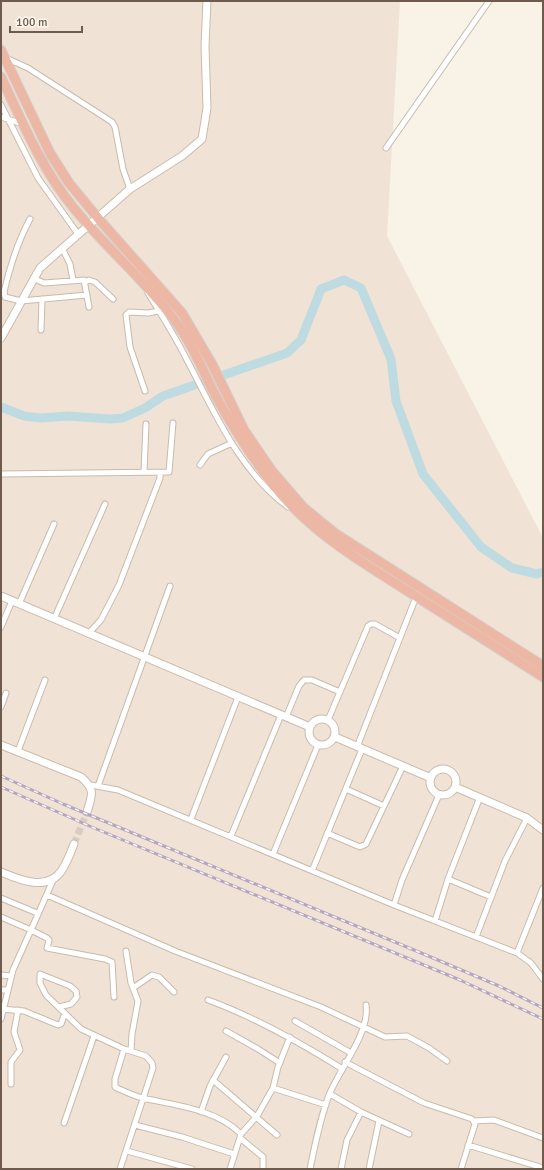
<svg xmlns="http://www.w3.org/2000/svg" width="544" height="1170" viewBox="0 0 544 1170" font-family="Signika,sans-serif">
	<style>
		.residential { fill: #f0e3d5 }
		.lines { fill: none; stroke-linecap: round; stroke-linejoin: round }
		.river { stroke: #bddbe0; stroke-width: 9 }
		.secondary-tunnel { stroke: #d6ccc0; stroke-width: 7; stroke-dasharray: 7 3.5; stroke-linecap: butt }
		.street-casing { stroke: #c9baad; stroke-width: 7 }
		.secondary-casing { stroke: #ccbaac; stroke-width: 9 }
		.highway-casing { stroke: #d7d1cd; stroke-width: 11 }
		.street { stroke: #fff; stroke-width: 5 }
		.secondary { stroke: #fff; stroke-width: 7 }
		.highway { stroke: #ecb7a4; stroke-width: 9 }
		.rail-casing { stroke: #b4a6c1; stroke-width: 3 }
		.rail { stroke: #fdf6eb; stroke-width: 1.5; stroke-dasharray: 4.5; stroke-linecap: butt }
	</style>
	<rect width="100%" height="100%" fill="#f9f2e6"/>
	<path class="residential" d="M 1,1 L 400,1 L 387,236 L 543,538 L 543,1169 L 1,1169 Z"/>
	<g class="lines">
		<path class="river" d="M 1,407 L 24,416 L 40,418 L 68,416 L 110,419 L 123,418 L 145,408 L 163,396 L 287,353 L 301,340 L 321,289 L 344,280 L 361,288 L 391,359 L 396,401 L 423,474 L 481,547 L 512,568 L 537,574 L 543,572"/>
		<path class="secondary-tunnel" d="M 74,844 L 87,812"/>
		<defs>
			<path id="street" d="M 6,58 L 28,68 L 112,122 L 115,127 L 123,169 L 130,189
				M 1,105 L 38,178 L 78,234
				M 1,117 L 23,124
				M 386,148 L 489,1
				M 30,219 C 17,243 10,266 4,292 L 5,297 L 21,301 L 87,295
				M 62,248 L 70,264 L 73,280
				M 33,278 L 44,283 L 84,280 L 89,307
				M 85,282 L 89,280 L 95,282 L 113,299
				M 148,293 C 161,314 175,336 186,358 C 214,411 239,471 288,507
				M 41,330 L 42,299
				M 145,391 L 130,347 L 126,315 L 129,312 L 148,313 L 159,311
				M 200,465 L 208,454 L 232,443
				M 144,472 L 146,424
				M 1,474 L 169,472 L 173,423
				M 19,604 L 54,524
				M 54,619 L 105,504
				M 1,627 L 12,601
				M 88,634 L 101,620 L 119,585 L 160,478 L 160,473
				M 1,707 L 6,693
				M 286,717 L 299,686 L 304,680 L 312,680 L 340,692
				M 328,720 L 368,626 L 371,624 L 375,624 L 400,638
				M 357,747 L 416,597
				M 18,751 L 45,680
				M 91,785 L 118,790 L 394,905 L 517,953 L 531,963 L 543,979
				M 98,786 L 170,586
				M 346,789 L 384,806
				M 191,819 L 238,697
				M 327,833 L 360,847 L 366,844 L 403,766
				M 231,836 L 281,715
				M 273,854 L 318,745
				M 312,871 L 362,749
				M 54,878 L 31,930 L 47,938 L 49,940 L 47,948 L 105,959 L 112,962 L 114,997
				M 448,879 L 491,897
				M 47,895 L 175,951 L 321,1007 L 385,1037 L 407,1036 L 429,1048 L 447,1061
				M 1,898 L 37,913
				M 394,905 L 402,880 L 439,795
				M 1,917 L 31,930 L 13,970 L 1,1019
				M 435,921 L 448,879 L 480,797
				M 476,937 L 505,861 L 527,818
				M 126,951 L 131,983 L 138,1001 L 132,1034 L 131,1051
				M 517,953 L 543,888
				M 1,975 L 11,976
				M 133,988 L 152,975 L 159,977 L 174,992
				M 1,990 L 8,990
				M 208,1000 C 255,1017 299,1042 341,1068
				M 59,1007 L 71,1004 L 77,997 L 76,991 L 70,986 L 40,974 L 40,983 L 46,995 L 81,1029 L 124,1049 L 146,1056 L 152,1063 L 153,1068 L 120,1169
				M 1,1009 L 24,1011 L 58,1025 L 61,1024 L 65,1013
				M 295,1021 L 351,1053
				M 226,1031 L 258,1049 L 280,1063
				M 124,1049 L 115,1079 L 115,1087 L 119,1089 C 126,1092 134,1096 142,1098 C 174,1105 216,1109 241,1134 L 230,1169
				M 345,1062 L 424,1103 L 472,1119 L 475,1124 L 461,1169
				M 213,1080 L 277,1135
				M 11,1084 L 11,1062 L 20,1050 L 14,1032 L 18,1010
				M 273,1088 L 278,1067 L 290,1037
				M 330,1094 L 361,1112 L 409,1134
				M 201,1112 L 210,1086 L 226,1057
				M 474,1121 L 494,1120 L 543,1138
				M 64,1123 L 94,1036
				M 135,1125 L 182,1137 L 234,1154
				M 241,1134 L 257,1116 L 273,1088 L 326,1105
				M 240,1138 L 263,1157 L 263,1169
				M 468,1145 L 543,1168
				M 127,1151 L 192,1169
				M 310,1169 C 315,1144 320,1119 329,1095 C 340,1068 370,1033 366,1005
				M 341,1169 L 347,1140 L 361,1112
				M 369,1169 L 379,1121"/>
			<path id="secondary" d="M 1,338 L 40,268 L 130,189 L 182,156 L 202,139 L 207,108 L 205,46 L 207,1
				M 1,596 L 310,727
				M309 732a13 13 0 1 1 26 0a13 13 0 1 1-26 0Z
				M 335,737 L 431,778
				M 1,745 L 81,777 C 96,790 92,795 87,812
				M430 782a13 13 0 1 1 26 0a13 13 0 1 1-26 0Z
				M 455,787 L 527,818 L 543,830
				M 1,872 C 20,880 48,892 62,870 C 67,862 71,852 74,844"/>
			<path id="highway" d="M 1,50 L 50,153 L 69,183 L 97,217 L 182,313 L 212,364 L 244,430 L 272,471 L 304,508 L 336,534 L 543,666
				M 1,77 C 22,121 41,168 73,207 C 104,246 143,278 173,318 C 190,340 201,366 213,391 C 230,423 249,453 271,482 C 308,530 355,558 406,590 C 452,619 497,648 543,677"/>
		</defs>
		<use href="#street" class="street-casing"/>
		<use href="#secondary" class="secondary-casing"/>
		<use href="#highway" class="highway-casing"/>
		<use href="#street" class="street"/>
		<use href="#secondary" class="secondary"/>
		<use href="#highway" class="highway"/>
		<defs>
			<path id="rail" d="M 1,776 L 63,804 L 426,955 L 499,986 L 543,1008
				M 1,787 L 94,828 L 460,980 L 543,1019"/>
		</defs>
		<use href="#rail" class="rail-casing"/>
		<use href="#rail" class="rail"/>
	</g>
	<rect width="544" height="1170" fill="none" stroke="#6f5a4e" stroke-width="4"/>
	<path d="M10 26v6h72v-6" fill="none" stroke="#6f5a4e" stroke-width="2"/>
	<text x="16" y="26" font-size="12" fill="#6f5a4e" stroke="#fdf6eb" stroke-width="3" paint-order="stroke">100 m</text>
</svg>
